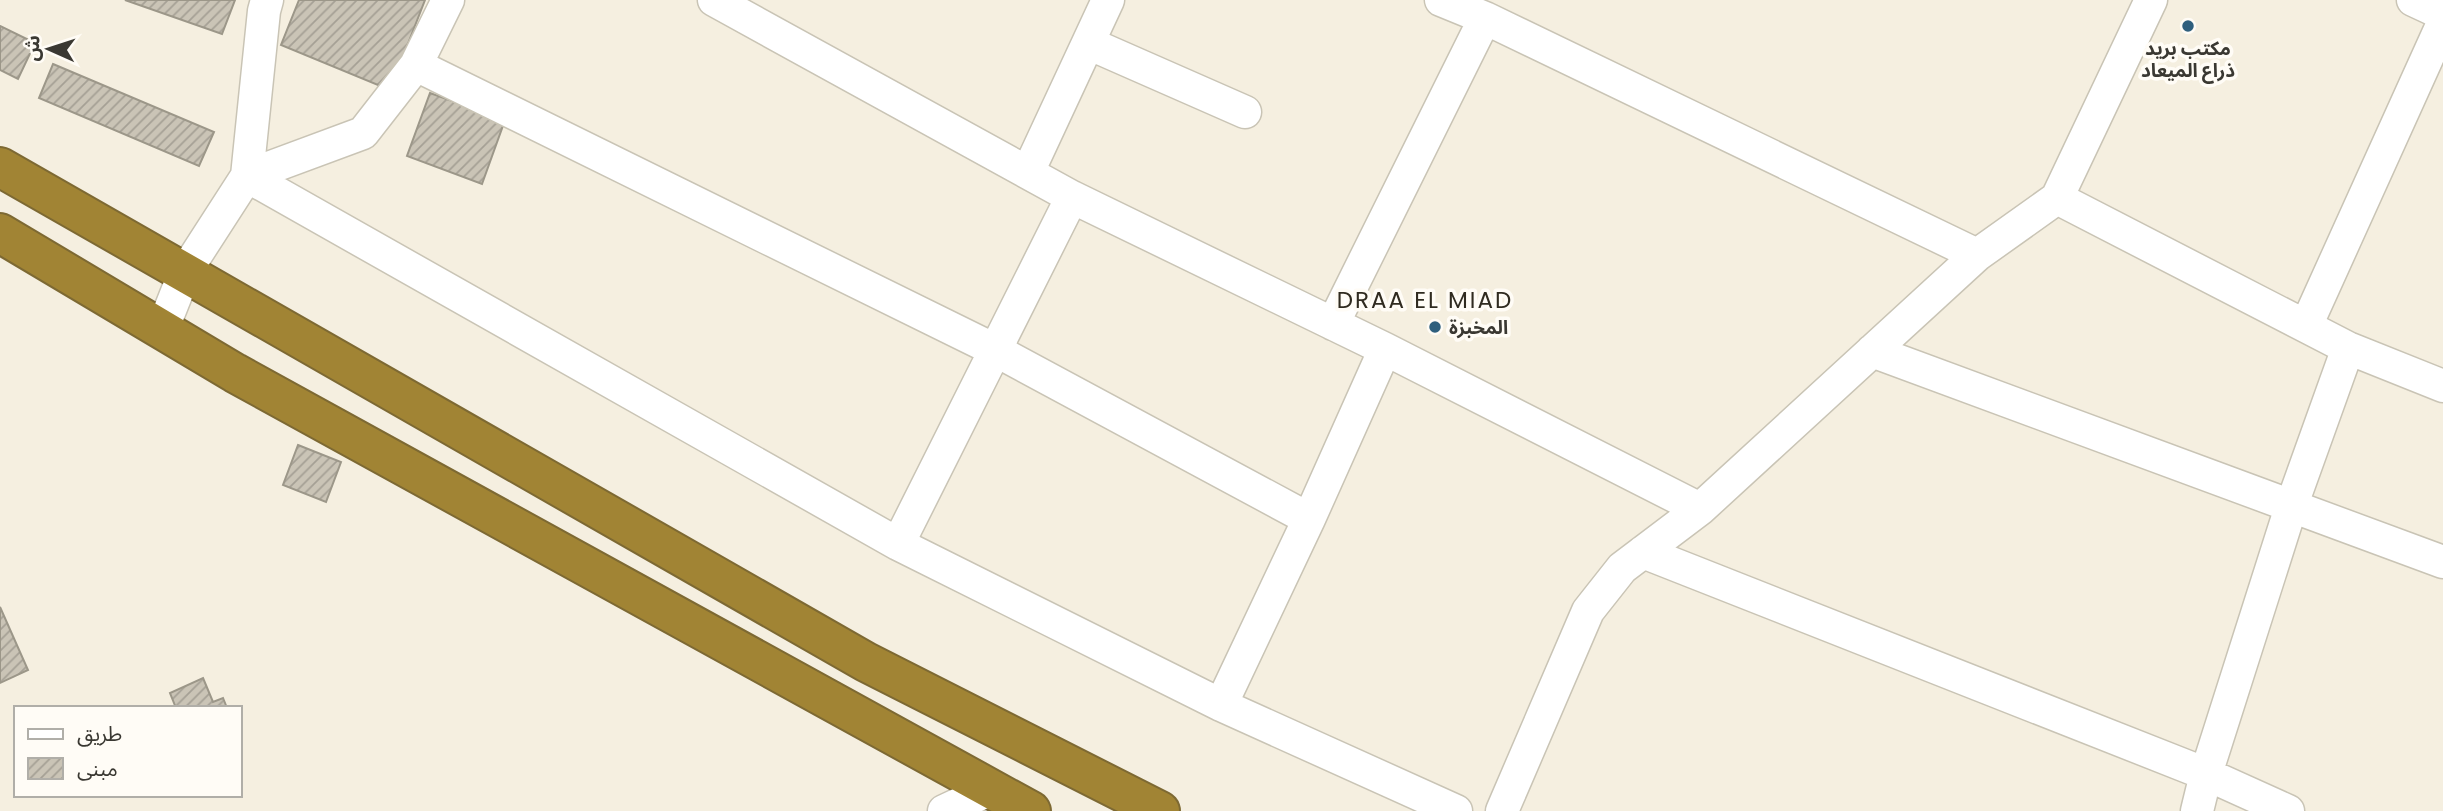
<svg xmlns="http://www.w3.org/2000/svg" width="2443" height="811" viewBox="0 0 2443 811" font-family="Poppins,'Noto Sans Arabic',sans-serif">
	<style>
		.building { fill: url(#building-hatch); stroke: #9c9789; stroke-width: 2 }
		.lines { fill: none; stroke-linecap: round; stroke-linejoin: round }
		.street-casing { stroke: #c9c4b5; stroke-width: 35 }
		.highway-casing { stroke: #7d6933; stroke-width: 42 }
		.street { stroke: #fff; stroke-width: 32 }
		.highway { stroke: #a18434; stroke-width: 38 }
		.poi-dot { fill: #2f5f7d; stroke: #fffcf6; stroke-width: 2.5 }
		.labels { text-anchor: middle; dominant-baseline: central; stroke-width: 7; stroke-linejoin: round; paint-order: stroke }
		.poi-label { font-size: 19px; font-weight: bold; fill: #3a3832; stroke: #fffcf6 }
		.quarter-label { font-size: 23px; letter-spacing: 2px; fill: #302b20; stroke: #fffcf6 }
	</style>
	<defs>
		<pattern id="building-hatch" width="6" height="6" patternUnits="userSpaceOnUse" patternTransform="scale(1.75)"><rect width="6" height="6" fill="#cac4b6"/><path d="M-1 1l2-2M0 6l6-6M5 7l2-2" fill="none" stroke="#a5a095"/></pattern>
	</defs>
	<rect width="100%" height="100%" fill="#f5efe0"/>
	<path class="building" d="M 125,0 L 235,0 L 222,34 Z
		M 299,0 L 425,0 L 390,90 L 281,45 Z
		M 0,26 L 35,43 L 18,79 L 0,70 Z
		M 53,64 L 214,132 L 199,166 L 39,98 Z
		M 430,93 L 505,120 L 482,184 L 407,156 Z
		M 298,445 L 341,462 L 326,502 L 283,485 Z
		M 0,607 L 28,670 L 0,683 Z
		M 203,678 L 213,702 L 223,698 L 227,708 L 176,708 L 170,693 Z"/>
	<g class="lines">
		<defs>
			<path id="street" d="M 714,0 L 1072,197 L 1385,349 L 1700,509
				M 1441,0 L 1485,18 L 1977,255
				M 2413,0 L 2443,14
				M 1088,43 L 1245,112
				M 416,65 L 995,350 L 1309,519
				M 1028,172 L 1108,0
				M 247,176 L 898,544 L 1221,705 L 1456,811
				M 247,176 L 363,133 L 416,65 L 448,0
				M 2057,198 L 2348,348 L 2443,386
				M 1333,324 L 1485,18
				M 2306,326 L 2443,23
				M 162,330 L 185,272 L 247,176 L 264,11 L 267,0
				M 1872,351 L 2443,562
				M 898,544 L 1072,197
				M 1643,552 L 2206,774 L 2288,811
				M 1221,705 L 1309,519 L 1385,349
				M 944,811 L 991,789
				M 1502,811 L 1588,611 L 1622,568 L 1700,509 L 1977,255 L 2057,198 L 2151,0
				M 2197,811 L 2206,774 L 2291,507 L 2348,348"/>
			<path id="highway" d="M 0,167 L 866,662 L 1160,811
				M 0,233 L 235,373 L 1031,811"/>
		</defs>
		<use href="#street" class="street-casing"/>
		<use href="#highway" class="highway-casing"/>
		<use href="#street" class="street"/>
		<use href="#highway" class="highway"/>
	</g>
	<g class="poi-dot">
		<circle cx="2188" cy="26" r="7"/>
		<circle cx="1435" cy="327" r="7"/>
	</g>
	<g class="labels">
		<g class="poi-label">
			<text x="2188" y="48">مكتب بريد<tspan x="2188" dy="22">ذراع الميعاد</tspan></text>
			<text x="1449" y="327" text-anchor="start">المخبزة</text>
		</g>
		<g class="quarter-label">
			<text x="1425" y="300">DRAA EL MIAD</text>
		</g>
	</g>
	<rect x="14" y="706" width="228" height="91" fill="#fffcf6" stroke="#b0aea8" stroke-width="2"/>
	<rect x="28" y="729" width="35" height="10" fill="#ffffff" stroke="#b0aea8" stroke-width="2"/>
	<text x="77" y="741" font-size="21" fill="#3a3832">طريق</text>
	<rect x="28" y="758" width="35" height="21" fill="url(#building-hatch)" stroke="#b0aea8" stroke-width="2"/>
	<text x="77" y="776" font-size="21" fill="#3a3832">مبنى</text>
	<g transform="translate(49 49) rotate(273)" stroke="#fffcf6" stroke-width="5" paint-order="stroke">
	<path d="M0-5L12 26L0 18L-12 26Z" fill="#3a3832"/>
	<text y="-10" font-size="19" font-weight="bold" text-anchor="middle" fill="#3a3832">ش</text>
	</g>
</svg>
